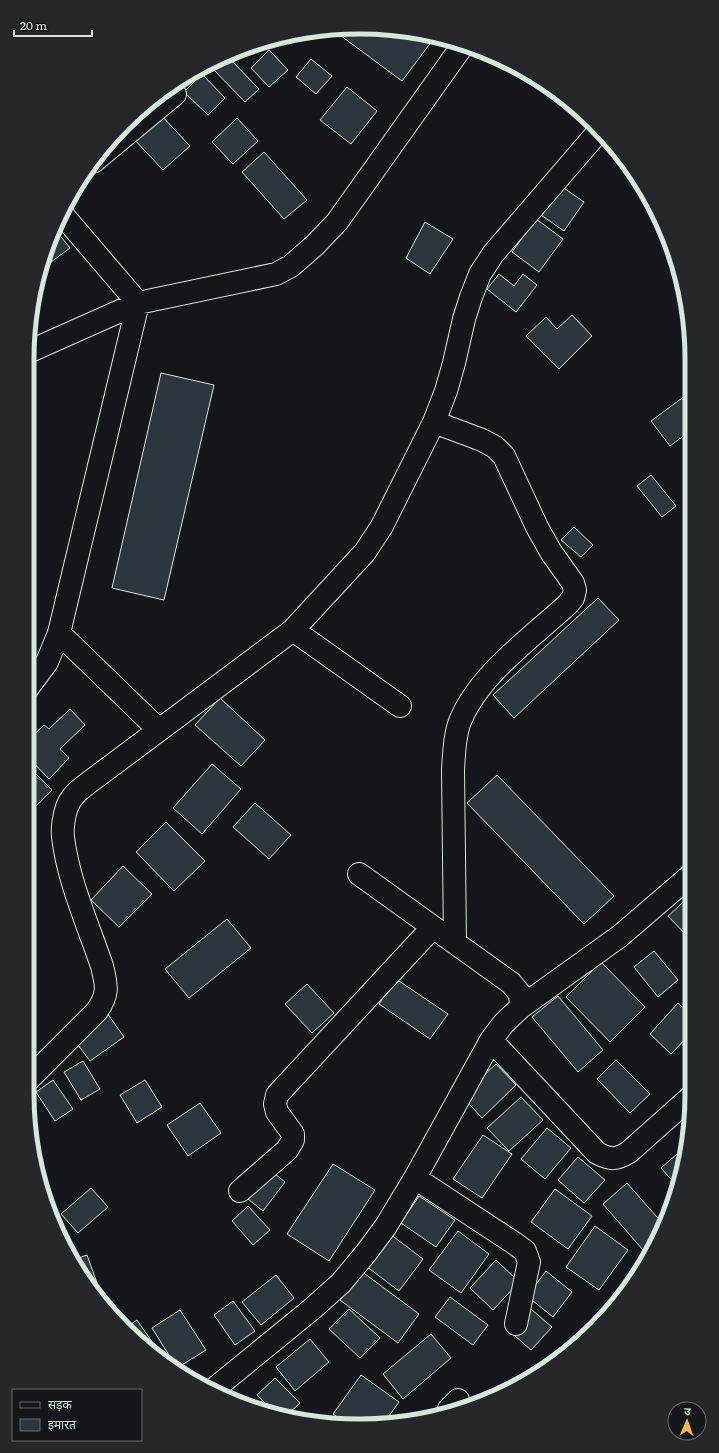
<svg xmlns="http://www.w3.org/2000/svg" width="719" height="1453" viewBox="0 0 719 1453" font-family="Literata,'Noto Sans Devanagari',serif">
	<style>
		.building { fill: #2c363c; stroke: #d8e6dc }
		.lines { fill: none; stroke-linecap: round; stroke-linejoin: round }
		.street-casing { stroke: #d8e6dc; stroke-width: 24 }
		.street { stroke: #14181c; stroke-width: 22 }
		.rim { fill: none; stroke: #d8e6dc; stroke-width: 5 }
	</style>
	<rect width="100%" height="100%" fill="#14181c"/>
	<path class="building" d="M 360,27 L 422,33 L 432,41 L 402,81 L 333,30 Z
		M 257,45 L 244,57 L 238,51 Z
		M 269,50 L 288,70 L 269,87 L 251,68 Z
		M 228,57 L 259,89 L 245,102 L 214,70 Z
		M 311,59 L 332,76 L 316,94 L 296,77 Z
		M 202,74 L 225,98 L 208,115 L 184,92 Z
		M 347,87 L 377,111 L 351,144 L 320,120 Z
		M 159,113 L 190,146 L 163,170 L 132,137 Z
		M 237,118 L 258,141 L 233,164 L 212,142 Z
		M 264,152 L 307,200 L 284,219 L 242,172 Z
		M 558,184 L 584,202 L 564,231 L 538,213 Z
		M 536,219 L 563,239 L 539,272 L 512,252 Z
		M 425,222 L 453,239 L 430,274 L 406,258 Z
		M 54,228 L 70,248 L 51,262 L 46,255 Z
		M 499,274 L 514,286 L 523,274 L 537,285 L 516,312 L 487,289 Z
		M 572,315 L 592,336 L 559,369 L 526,336 L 546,317 L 557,329 Z
		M 161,373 L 214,385 L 164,600 L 112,588 Z
		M 689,393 L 690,431 L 670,446 L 651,421 Z
		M 651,475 L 676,506 L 662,517 L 637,486 Z
		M 574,527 L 593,545 L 581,557 L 561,540 Z
		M 598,598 L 619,620 L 514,718 L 493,695 Z
		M 220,698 L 265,740 L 241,766 L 195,725 Z
		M 70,709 L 85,725 L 60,749 L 69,758 L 49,779 L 27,756 L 27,749 L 31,745 L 27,741 L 44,725 L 49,729 Z
		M 212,764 L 241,789 L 202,834 L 173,808 Z
		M 27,765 L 52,790 L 27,815 Z
		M 497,775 L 614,896 L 584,924 L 467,803 Z
		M 255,803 L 291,835 L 269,859 L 233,827 Z
		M 166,822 L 205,861 L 174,891 L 136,852 Z
		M 123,866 L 152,894 L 119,927 L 91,900 Z
		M 691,895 L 691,940 L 668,916 Z
		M 227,919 L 251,948 L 189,998 L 165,969 Z
		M 654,951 L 678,980 L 658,997 L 634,967 Z
		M 601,962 L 645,1007 L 610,1042 L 566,997 Z
		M 396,979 L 448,1014 L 430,1039 L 379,1004 Z
		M 307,984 L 334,1013 L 312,1033 L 285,1004 Z
		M 558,996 L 603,1050 L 578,1072 L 532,1017 Z
		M 678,1003 L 692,1016 L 692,1032 L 671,1054 L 650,1034 Z
		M 107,1013 L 124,1037 L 90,1061 L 72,1037 Z
		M 616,1060 L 650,1094 L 630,1113 L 597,1079 Z
		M 83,1061 L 100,1089 L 81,1100 L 64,1072 Z
		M 496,1064 L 516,1085 L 482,1118 L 462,1096 Z
		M 53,1080 L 73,1109 L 55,1121 L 36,1092 Z
		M 145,1080 L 162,1107 L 137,1123 L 120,1095 Z
		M 521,1097 L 543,1120 L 509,1151 L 487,1128 Z
		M 200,1103 L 221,1133 L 188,1156 L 167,1125 Z
		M 547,1128 L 571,1148 L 545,1179 L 521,1159 Z
		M 483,1135 L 512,1154 L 482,1198 L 453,1179 Z
		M 684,1148 L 686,1151 L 686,1159 L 677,1186 L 661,1168 Z
		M 578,1157 L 605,1180 L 584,1203 L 558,1180 Z
		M 333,1164 L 375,1190 L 329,1261 L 287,1234 Z
		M 270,1170 L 285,1182 L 263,1211 L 248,1199 Z
		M 627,1183 L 664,1225 L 655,1239 L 643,1250 L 603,1204 Z
		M 91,1188 L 108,1207 L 78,1233 L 61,1214 Z
		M 555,1189 L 592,1216 L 568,1249 L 531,1222 Z
		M 419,1196 L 455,1220 L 436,1247 L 401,1223 Z
		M 248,1206 L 270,1230 L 253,1245 L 232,1221 Z
		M 595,1226 L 628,1250 L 599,1290 L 566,1267 Z
		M 458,1231 L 489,1254 L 461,1293 L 429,1270 Z
		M 390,1234 L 423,1259 L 399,1291 L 366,1266 Z
		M 87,1255 L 102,1297 L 98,1298 L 76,1259 Z
		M 496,1260 L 519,1282 L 493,1310 L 470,1288 Z
		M 361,1271 L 419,1314 L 398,1343 L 340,1300 Z
		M 546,1271 L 572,1292 L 553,1317 L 527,1296 Z
		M 276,1275 L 294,1298 L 261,1325 L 242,1302 Z
		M 450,1297 L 488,1325 L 473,1345 L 435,1317 Z
		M 233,1301 L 255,1331 L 235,1345 L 214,1315 Z
		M 525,1304 L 552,1327 L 531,1350 L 505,1327 Z
		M 349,1309 L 380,1338 L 360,1358 L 329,1329 Z
		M 180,1310 L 206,1350 L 177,1368 L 152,1328 Z
		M 137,1320 L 166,1362 L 140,1343 L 125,1328 Z
		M 431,1334 L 451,1358 L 403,1399 L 383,1374 Z
		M 310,1339 L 329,1362 L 295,1391 L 276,1367 Z
		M 361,1375 L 399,1402 L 384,1423 L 343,1421 L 333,1414 Z
		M 275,1378 L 300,1403 L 286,1416 L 273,1411 L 257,1395 Z"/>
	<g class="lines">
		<defs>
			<path id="street" d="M 93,162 L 175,94
				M 28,352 L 138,303 L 276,274 L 291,266 L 315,245 L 337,222 L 463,45
				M 434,422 L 482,440 L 495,447 L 504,456 L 537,527 L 551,552 L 573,583 L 575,590 L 573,598 L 567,605 C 530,639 477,676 459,724 C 454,739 454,755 453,770 L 455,943
				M 59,633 L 159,730
				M 27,689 L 47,662 L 59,633 L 138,303 L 62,214
				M 400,706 L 293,630 L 365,552 L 382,526 L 434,422 L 446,391 L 454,363 L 464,319 L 471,297 L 480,274 L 493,254 L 598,132
				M 359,874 L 511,983 L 520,994 L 521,1007 L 504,1023 L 491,1040 L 597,1153 C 611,1160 616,1160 629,1152 L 692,1096
				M 521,1007 L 620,936 L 691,875
				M 27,1081 L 96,1012 C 109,995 107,986 102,966 C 88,925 68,880 63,837 C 62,828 64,815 67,807 C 71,796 79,790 87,784 L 293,630
				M 415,1178 L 514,1243 L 525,1251 L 529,1262 L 516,1324
				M 240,1191 L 287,1150 L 293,1140 L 293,1134 L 277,1112 L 275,1104 L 277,1095 L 433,927
				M 214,1389 L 312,1309 L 341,1283 L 366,1253 L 386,1226 L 415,1178 L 491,1040
				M 449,1409 L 458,1400"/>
		</defs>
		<use href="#street" class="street-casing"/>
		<use href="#street" class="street"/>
	</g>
	<path d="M0 0H719V1453H0ZM359 34H360A325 325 0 0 1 685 359V1094A325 325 0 0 1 360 1419H359A325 325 0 0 1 34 1094V359A325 325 0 0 1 359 34Z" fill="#24282b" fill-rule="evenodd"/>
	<path class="rim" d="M359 34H360A325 325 0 0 1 685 359V1094A325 325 0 0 1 360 1419H359A325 325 0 0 1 34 1094V359A325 325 0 0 1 359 34Z"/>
	<rect x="12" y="1389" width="130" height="52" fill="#14181c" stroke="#626a69"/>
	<rect x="20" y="1402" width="20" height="6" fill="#14181c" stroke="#626a69"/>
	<text x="48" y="1409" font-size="12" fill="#d8e6dc">सड़क</text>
	<rect x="20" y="1419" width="20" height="12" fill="#2c363c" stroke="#626a69"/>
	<text x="48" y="1429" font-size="12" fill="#d8e6dc">इमारत</text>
	<g transform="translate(687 1421) rotate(2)"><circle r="19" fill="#14181c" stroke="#626a69"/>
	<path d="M0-3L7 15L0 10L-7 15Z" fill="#ffb74d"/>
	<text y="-6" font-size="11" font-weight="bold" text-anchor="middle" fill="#d8e6dc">उ</text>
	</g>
	<path d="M14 30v6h78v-6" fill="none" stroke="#d8e6dc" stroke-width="2"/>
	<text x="20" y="30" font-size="12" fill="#d8e6dc" stroke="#14181c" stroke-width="3" paint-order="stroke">20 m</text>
</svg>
